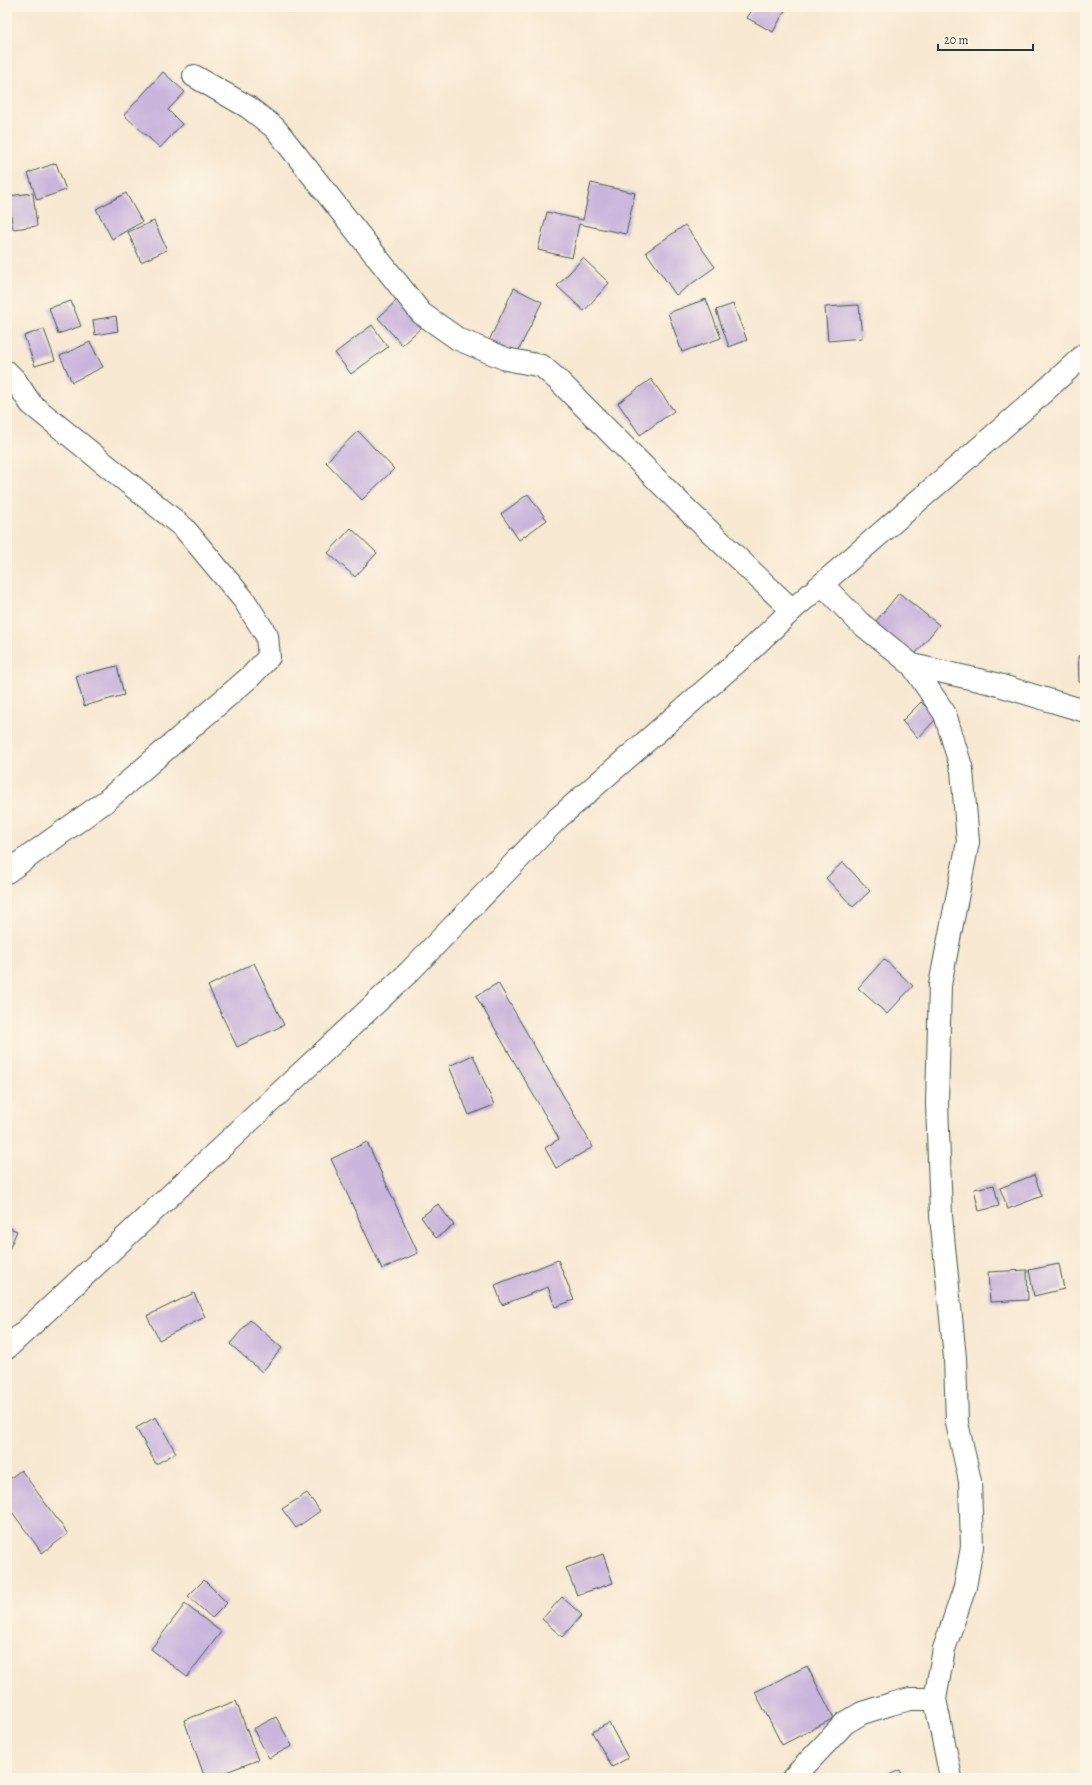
<svg xmlns="http://www.w3.org/2000/svg" width="1092" height="1785" viewBox="0 0 1092 1785" font-family="Alegreya,serif">
	<style>
		.building { fill: #cab5dd }
		.lines { fill: none; stroke-linecap: round; stroke-linejoin: round }
		.minor-casing { stroke: #3f574c; stroke-width: 24 }
		.minor { stroke: #fff; stroke-width: 22 }
	</style>
	<rect width="100%" height="100%" fill="#fcf5e5"/>
	<filter id="ink" filterUnits="userSpaceOnUse"><feTurbulence type="fractalNoise" baseFrequency=".025" numOctaves="2"/><feDisplacementMap in="SourceGraphic" scale="8" xChannelSelector="R" yChannelSelector="G"/><feConvolveMatrix kernelMatrix="1 2 1 2 8 2 1 2 1" color-interpolation-filters="sRGB"/></filter>
	<filter id="wash" filterUnits="userSpaceOnUse"><feTurbulence type="fractalNoise" baseFrequency=".012" numOctaves="4" result="noise"/><feDisplacementMap in="SourceGraphic" scale="16" xChannelSelector="R" yChannelSelector="G"/><feGaussianBlur stdDeviation="0.9" result="paint"/><feColorMatrix in="noise" values="0 0 0 0 0 0 0 0 0 0 0 0 0 0 0 0 0 1.4 0 .05"/><feComposite in="paint" operator="in"/></filter>
	<g filter="url(#wash)">
		<rect width="100%" height="100%" fill="#f7e8d1"/>
		<g id="blocks">
			<path class="building" d="M 754,7 L 787,7 L 773,32 L 747,18 Z
				M 163,72 L 185,92 L 168,110 L 182,124 L 160,148 L 124,115 Z
				M 56,163 L 66,190 L 37,200 L 28,173 Z
				M 591,183 L 635,193 L 626,234 L 579,224 L 572,258 L 538,250 L 547,212 L 583,220 Z
				M 33,193 L 37,226 L 13,229 L 8,196 Z
				M 126,193 L 142,222 L 112,239 L 96,209 Z
				M 154,221 L 167,250 L 141,262 L 128,232 Z
				M 685,225 L 715,267 L 676,295 L 646,252 Z
				M 583,258 L 609,283 L 584,311 L 557,286 Z
				M 514,288 L 542,302 L 515,358 L 487,345 Z
				M 398,299 L 422,327 L 402,345 L 378,318 Z
				M 706,299 L 721,338 L 682,352 L 668,313 Z
				M 71,301 L 81,326 L 58,334 L 49,308 Z
				M 733,304 L 747,340 L 729,347 L 716,310 Z
				M 859,305 L 862,338 L 828,341 L 825,307 Z
				M 116,316 L 118,331 L 95,335 L 93,320 Z
				M 372,325 L 388,347 L 351,374 L 335,353 Z
				M 44,329 L 55,360 L 35,366 L 24,336 Z
				M 90,342 L 103,367 L 72,382 L 60,356 Z
				M 651,379 L 674,411 L 640,435 L 618,403 Z
				M 358,431 L 394,469 L 362,500 L 326,462 Z
				M 528,494 L 547,520 L 519,540 L 501,514 Z
				M 351,528 L 377,553 L 355,577 L 328,553 Z
				M 899,593 L 939,625 L 912,658 L 872,626 Z
				M 1085,655 L 1085,682 L 1079,682 L 1078,656 Z
				M 117,666 L 124,695 L 84,706 L 76,676 Z
				M 921,702 L 937,718 L 918,738 L 902,721 Z
				M 843,862 L 870,891 L 853,907 L 826,878 Z
				M 884,959 L 913,986 L 887,1014 L 858,988 Z
				M 254,963 L 284,1025 L 237,1047 L 208,986 Z
				M 498,983 L 593,1147 L 556,1168 L 545,1148 L 559,1139 L 476,996 Z
				M 473,1055 L 494,1105 L 469,1115 L 449,1066 Z
				M 367,1142 L 418,1253 L 382,1269 L 331,1159 Z
				M 1034,1175 L 1042,1196 L 1008,1209 L 1000,1188 Z
				M 994,1185 L 999,1206 L 979,1211 L 974,1189 Z
				M 438,1204 L 454,1225 L 436,1238 L 421,1217 Z
				M 7,1227 L 17,1231 L 7,1254 Z
				M 558,1260 L 574,1300 L 555,1307 L 548,1287 L 502,1305 L 495,1285 Z
				M 1059,1264 L 1064,1289 L 1034,1296 L 1029,1270 Z
				M 1027,1270 L 1028,1300 L 990,1302 L 988,1272 Z
				M 194,1293 L 205,1317 L 159,1340 L 147,1316 Z
				M 250,1320 L 282,1348 L 262,1372 L 230,1344 Z
				M 156,1417 L 176,1453 L 156,1464 L 136,1428 Z
				M 21,1470 L 68,1534 L 42,1553 L 7,1505 L 7,1481 Z
				M 307,1493 L 320,1511 L 296,1528 L 282,1509 Z
				M 603,1554 L 613,1583 L 577,1595 L 566,1568 Z
				M 204,1580 L 227,1603 L 212,1618 L 188,1596 Z
				M 562,1597 L 582,1615 L 562,1637 L 542,1619 Z
				M 185,1604 L 221,1632 L 187,1677 L 151,1649 Z
				M 807,1666 L 834,1718 L 782,1745 L 755,1692 Z
				M 236,1701 L 258,1760 L 210,1778 L 205,1778 L 184,1720 Z
				M 276,1717 L 292,1746 L 269,1758 L 253,1729 Z
				M 609,1723 L 628,1758 L 612,1767 L 592,1732 Z
				M 900,1770 L 904,1778 L 882,1778 Z"/>
		</g>
	</g>
	<g filter="url(#ink)">
		<use href="#blocks" fill-opacity="0" stroke="#3f574c" stroke-width="1"/>
		<g class="lines">
			<defs>
				<path id="minor" d="M 194,76 L 248,107 L 275,128 L 421,313 L 458,339 L 506,359 L 542,366 L 560,382 L 680,503 L 792,610
					M 7,372 L 15,380 L 31,404 L 184,528 L 244,600 L 267,636 L 269,657 L 251,676 L 106,801 L 7,872
					M 822,584 L 859,622 L 912,665 L 945,714 L 962,770 L 968,842 L 940,985 L 937,1103 L 941,1216 L 955,1358 L 957,1423 L 970,1481 L 972,1547 L 965,1587 L 944,1649 L 935,1699 L 951,1778
					M 912,665 L 992,683 L 1085,711
					M 7,1348 L 409,972 L 557,819 L 743,657 L 792,610 L 1037,398 L 1085,354
					M 793,1778 L 845,1723 L 862,1713 L 891,1704 L 910,1699 L 935,1699"/>
			</defs>
			<use href="#minor" class="minor-casing"/>
			<use href="#minor" class="minor"/>
		</g>
	</g>
	<rect width="1092" height="1785" fill="none" stroke="#fcf5e5" stroke-width="24"/>
	<path d="M938 44v6h95v-6" fill="none" stroke="#1f3d34" stroke-width="2"/>
	<text x="944" y="44" font-size="12" fill="#1f3d34" stroke="#fcf5e5" stroke-width="3" paint-order="stroke">20 m</text>
</svg>
